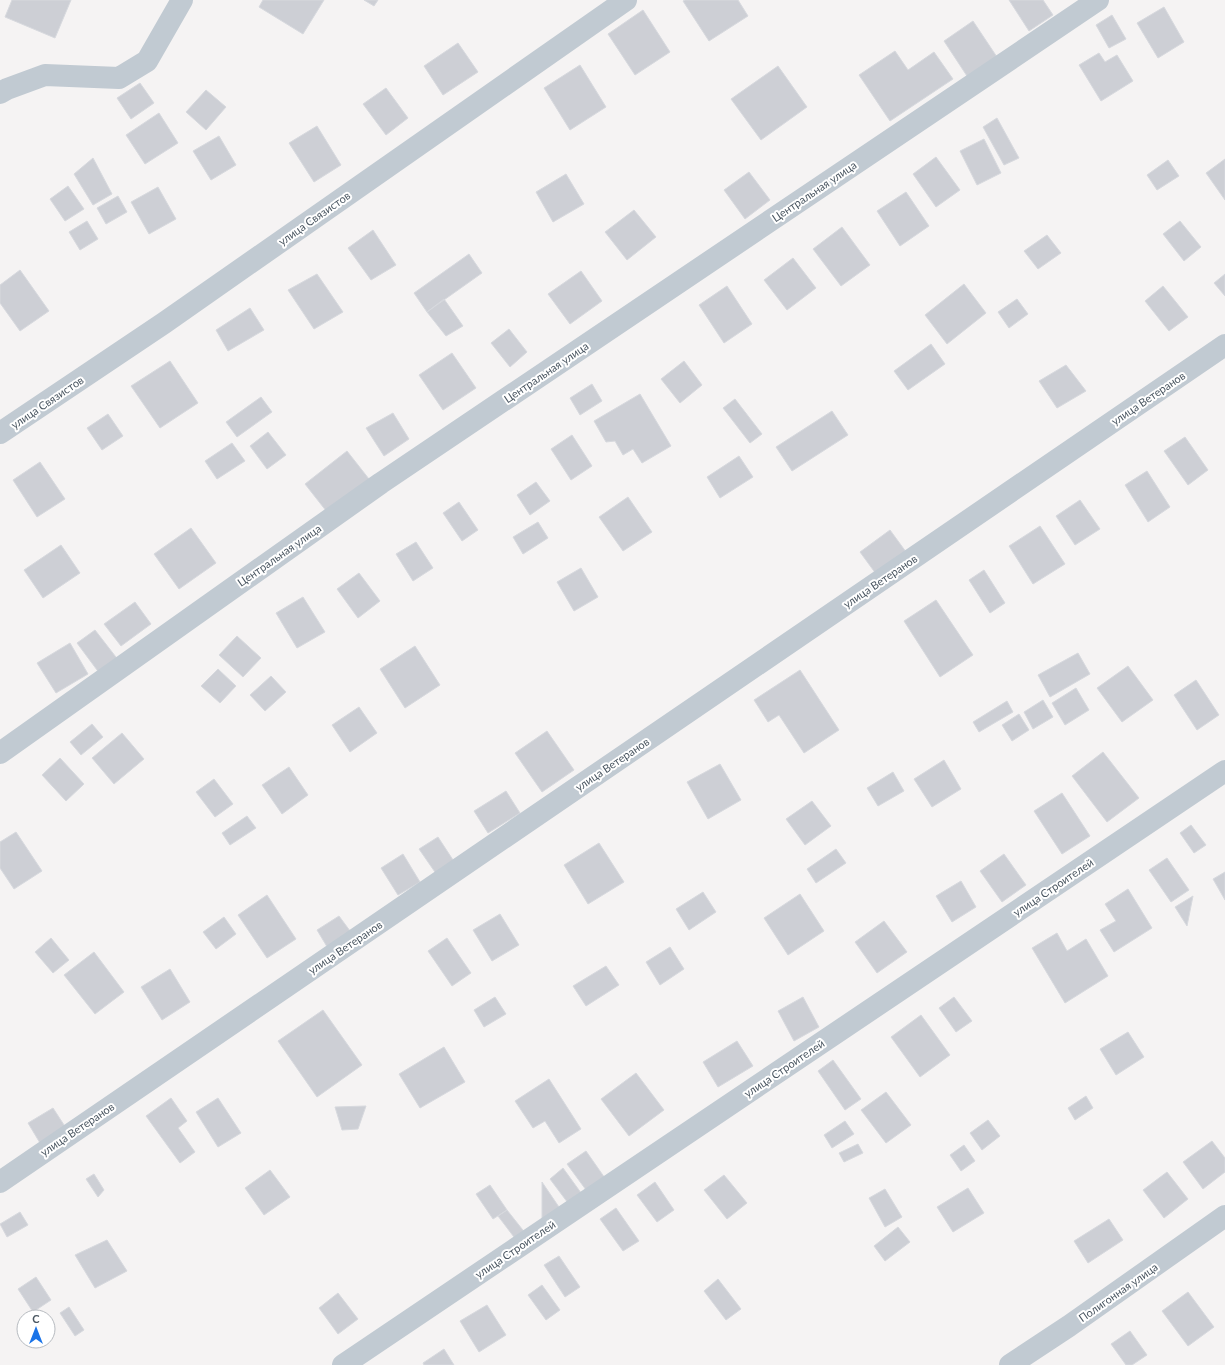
<svg xmlns="http://www.w3.org/2000/svg" width="1225" height="1365" viewBox="0 0 1225 1365" font-family="Lato,sans-serif">
	<style>
		.building { fill: #cdcfd5; stroke: #d7d9de }
		.lines { fill: none; stroke-linecap: round; stroke-linejoin: round }
		.minor { stroke: #c1cad2; stroke-width: 22 }
		.labels { text-anchor: middle; dominant-baseline: central; stroke-width: 4; stroke-linejoin: round; paint-order: stroke }
		.street-label { font-size: 11px; fill: #4a5661; stroke: #fff }
	</style>
	<rect width="100%" height="100%" fill="#f5f3f3"/>
	<path class="building" d="M 12,0 L 71,0 L 55,38 L 5,17 Z
		M 263,0 L 324,0 L 303,34 L 259,7 Z
		M 364,0 L 378,0 L 374,6 Z
		M 685,0 L 738,0 L 748,16 L 709,41 L 683,1 Z
		M 1009,0 L 1043,0 L 1053,15 L 1029,31 Z
		M 1164,7 L 1184,42 L 1158,58 L 1137,23 Z
		M 643,10 L 670,52 L 635,75 L 608,34 Z
		M 1112,15 L 1126,39 L 1109,48 L 1096,25 Z
		M 973,21 L 997,57 L 967,76 L 944,41 Z
		M 458,43 L 478,72 L 443,95 L 424,66 Z
		M 895,51 L 908,70 L 934,52 L 953,79 L 890,121 L 859,75 Z
		M 1099,53 L 1105,62 L 1117,55 L 1133,81 L 1101,101 L 1079,65 Z
		M 580,65 L 606,107 L 570,130 L 544,88 Z
		M 778,66 L 807,107 L 761,140 L 731,99 Z
		M 140,83 L 154,103 L 131,119 L 117,98 Z
		M 386,88 L 408,118 L 386,135 L 363,104 Z
		M 206,90 L 226,107 L 206,130 L 186,112 Z
		M 159,113 L 178,143 L 145,164 L 126,135 Z
		M 997,118 L 1019,158 L 1004,165 L 983,127 Z
		M 317,126 L 341,165 L 314,182 L 289,143 Z
		M 219,136 L 236,165 L 211,180 L 193,151 Z
		M 984,139 L 1001,173 L 977,185 L 960,151 Z
		M 936,157 L 960,190 L 936,207 L 913,174 Z
		M 93,158 L 112,194 L 93,205 L 74,174 Z
		M 1225,159 L 1225,200 L 1206,173 Z
		M 1168,160 L 1179,176 L 1157,190 L 1147,175 Z
		M 749,172 L 770,200 L 745,219 L 724,190 Z
		M 566,174 L 584,204 L 553,222 L 536,192 Z
		M 68,186 L 84,209 L 65,221 L 50,199 Z
		M 158,187 L 176,219 L 149,234 L 131,202 Z
		M 906,192 L 929,226 L 900,246 L 877,211 Z
		M 118,196 L 127,212 L 106,224 L 97,208 Z
		M 634,210 L 656,237 L 627,260 L 605,232 Z
		M 87,221 L 98,239 L 80,250 L 69,232 Z
		M 1180,221 L 1201,247 L 1184,261 L 1163,234 Z
		M 842,227 L 870,265 L 841,286 L 813,249 Z
		M 373,230 L 396,265 L 371,280 L 348,248 Z
		M 1047,235 L 1061,253 L 1038,269 L 1024,251 Z
		M 469,254 L 482,273 L 427,312 L 414,293 Z
		M 793,258 L 816,288 L 787,310 L 764,280 Z
		M 20,270 L 49,311 L 20,331 L 0,303 L 0,285 Z
		M 581,271 L 602,301 L 570,324 L 548,294 Z
		M 317,274 L 343,312 L 314,329 L 288,290 Z
		M 1225,274 L 1225,296 L 1214,283 Z
		M 964,284 L 986,313 L 947,344 L 925,315 Z
		M 727,286 L 752,324 L 724,343 L 699,305 Z
		M 1163,286 L 1188,317 L 1169,331 L 1145,301 Z
		M 444,299 L 463,326 L 446,336 L 427,312 Z
		M 1017,299 L 1028,314 L 1009,328 L 998,312 Z
		M 250,308 L 264,330 L 228,351 L 216,330 Z
		M 509,329 L 527,352 L 510,367 L 491,343 Z
		M 931,344 L 945,364 L 908,390 L 894,371 Z
		M 452,353 L 476,388 L 443,410 L 419,375 Z
		M 170,361 L 198,403 L 160,428 L 131,386 Z
		M 684,361 L 702,385 L 680,403 L 661,379 Z
		M 1066,365 L 1086,391 L 1057,408 L 1039,381 Z
		M 592,384 L 602,401 L 580,415 L 570,398 Z
		M 640,394 L 671,446 L 642,463 L 633,449 L 623,455 L 615,441 L 606,442 L 594,421 Z
		M 261,397 L 272,412 L 237,437 L 226,422 Z
		M 735,399 L 762,434 L 750,443 L 723,408 Z
		M 832,411 L 848,435 L 792,471 L 776,447 Z
		M 393,413 L 409,439 L 384,456 L 366,428 Z
		M 108,414 L 123,436 L 102,450 L 87,428 Z
		M 268,432 L 286,455 L 267,469 L 250,446 Z
		M 572,435 L 592,466 L 571,480 L 551,449 Z
		M 1185,437 L 1208,470 L 1188,485 L 1164,451 Z
		M 232,443 L 245,461 L 217,479 L 205,461 Z
		M 347,451 L 369,479 L 327,512 L 305,484 Z
		M 739,456 L 753,477 L 720,498 L 707,477 Z
		M 40,462 L 65,499 L 37,517 L 13,480 Z
		M 1147,471 L 1170,507 L 1148,522 L 1125,485 Z
		M 536,482 L 550,501 L 530,515 L 517,495 Z
		M 628,497 L 652,532 L 623,551 L 599,517 Z
		M 1080,500 L 1100,529 L 1075,545 L 1056,516 Z
		M 459,502 L 478,530 L 462,541 L 443,513 Z
		M 538,522 L 548,538 L 523,554 L 513,537 Z
		M 1040,526 L 1065,564 L 1033,584 L 1009,546 Z
		M 191,528 L 216,563 L 179,589 L 154,554 Z
		M 890,530 L 909,556 L 879,578 L 860,552 Z
		M 416,542 L 433,568 L 413,581 L 396,554 Z
		M 61,545 L 80,573 L 43,598 L 24,570 Z
		M 581,568 L 598,597 L 574,611 L 557,582 Z
		M 984,570 L 1005,603 L 990,613 L 969,580 Z
		M 359,573 L 380,601 L 358,618 L 337,589 Z
		M 303,597 L 325,632 L 297,648 L 276,613 Z
		M 936,600 L 973,655 L 940,677 L 904,621 Z
		M 135,602 L 151,624 L 121,646 L 104,624 Z
		M 95,630 L 119,661 L 100,674 L 77,643 Z
		M 237,636 L 261,658 L 243,677 L 219,655 Z
		M 70,643 L 88,674 L 56,693 L 37,663 Z
		M 415,646 L 440,685 L 405,708 L 380,669 Z
		M 1078,653 L 1090,674 L 1050,697 L 1038,675 Z
		M 1128,666 L 1153,700 L 1122,722 L 1097,688 Z
		M 218,669 L 236,686 L 220,703 L 201,686 Z
		M 800,670 L 839,730 L 804,753 L 779,715 L 768,722 L 754,700 Z
		M 271,676 L 286,692 L 265,711 L 250,695 Z
		M 1196,680 L 1219,715 L 1197,730 L 1174,695 Z
		M 1076,688 L 1089,710 L 1065,725 L 1052,703 Z
		M 1043,700 L 1053,717 L 1033,729 L 1024,712 Z
		M 1007,701 L 1013,712 L 979,732 L 973,722 Z
		M 359,707 L 377,733 L 350,752 L 332,725 Z
		M 1019,714 L 1029,730 L 1012,741 L 1002,725 Z
		M 92,724 L 103,737 L 81,755 L 70,742 Z
		M 547,731 L 574,770 L 542,792 L 515,753 Z
		M 122,733 L 144,759 L 114,784 L 92,758 Z
		M 1103,752 L 1139,798 L 1107,822 L 1072,776 Z
		M 60,758 L 84,784 L 66,801 L 42,775 Z
		M 944,760 L 961,789 L 932,807 L 914,779 Z
		M 720,764 L 741,800 L 708,819 L 687,782 Z
		M 289,767 L 308,795 L 282,814 L 262,785 Z
		M 893,772 L 904,791 L 878,806 L 867,788 Z
		M 214,779 L 233,804 L 215,817 L 196,792 Z
		M 506,791 L 520,813 L 488,833 L 474,811 Z
		M 1062,793 L 1090,836 L 1062,854 L 1034,811 Z
		M 812,801 L 831,826 L 805,845 L 786,819 Z
		M 247,816 L 256,828 L 230,845 L 222,833 Z
		M 1191,825 L 1206,845 L 1194,853 L 1180,833 Z
		M 16,832 L 42,871 L 14,889 L 0,868 L 0,842 Z
		M 438,837 L 455,863 L 437,875 L 419,849 Z
		M 599,843 L 624,882 L 588,904 L 564,865 Z
		M 836,849 L 846,863 L 816,883 L 807,869 Z
		M 403,854 L 420,882 L 398,895 L 381,868 Z
		M 1004,854 L 1026,885 L 1002,902 L 980,871 Z
		M 1167,858 L 1189,890 L 1171,902 L 1149,870 Z
		M 1225,872 L 1225,900 L 1213,879 Z
		M 961,881 L 976,907 L 952,922 L 936,896 Z
		M 1128,889 L 1152,928 L 1114,952 L 1100,930 L 1116,921 L 1105,904 Z
		M 703,892 L 716,912 L 689,930 L 676,909 Z
		M 800,894 L 824,931 L 788,955 L 764,918 Z
		M 267,895 L 296,939 L 267,958 L 238,915 Z
		M 1193,896 L 1187,926 L 1175,907 Z
		M 500,914 L 519,945 L 492,961 L 473,930 Z
		M 339,916 L 356,939 L 332,955 L 317,930 Z
		M 224,917 L 236,934 L 216,949 L 203,932 Z
		M 884,921 L 907,952 L 877,973 L 855,942 Z
		M 1057,933 L 1067,951 L 1086,939 L 1108,976 L 1065,1003 L 1032,948 Z
		M 51,938 L 69,960 L 53,973 L 35,952 Z
		M 447,938 L 471,973 L 452,986 L 428,951 Z
		M 670,947 L 684,969 L 660,985 L 646,962 Z
		M 94,952 L 124,992 L 95,1014 L 64,975 Z
		M 606,966 L 619,985 L 586,1006 L 573,986 Z
		M 170,969 L 190,1002 L 162,1020 L 141,987 Z
		M 495,997 L 506,1014 L 484,1027 L 474,1010 Z
		M 803,997 L 819,1027 L 794,1041 L 778,1011 Z
		M 954,997 L 972,1021 L 956,1032 L 939,1008 Z
		M 323,1010 L 362,1065 L 317,1097 L 278,1041 Z
		M 921,1015 L 950,1055 L 920,1077 L 891,1037 Z
		M 1128,1032 L 1144,1057 L 1116,1075 L 1100,1049 Z
		M 737,1041 L 753,1066 L 718,1087 L 703,1062 Z
		M 444,1047 L 465,1082 L 420,1108 L 399,1074 Z
		M 833,1060 L 861,1099 L 845,1110 L 818,1071 Z
		M 636,1073 L 664,1110 L 629,1136 L 601,1099 Z
		M 549,1079 L 581,1129 L 559,1143 L 545,1121 L 533,1128 L 515,1101 Z
		M 886,1092 L 911,1125 L 886,1143 L 861,1110 Z
		M 1086,1096 L 1093,1108 L 1075,1120 L 1068,1108 Z
		M 171,1098 L 187,1121 L 178,1128 L 195,1152 L 180,1163 L 146,1116 Z
		M 218,1098 L 241,1133 L 218,1147 L 196,1112 Z
		M 366,1106 L 358,1129 L 342,1130 L 335,1107 Z
		M 53,1108 L 66,1128 L 40,1143 L 28,1123 Z
		M 988,1120 L 1000,1136 L 982,1150 L 970,1133 Z
		M 845,1121 L 854,1134 L 832,1148 L 824,1135 Z
		M 1212,1141 L 1225,1158 L 1225,1172 L 1203,1189 L 1183,1162 Z
		M 858,1144 L 863,1153 L 844,1162 L 839,1153 Z
		M 964,1145 L 975,1161 L 961,1171 L 950,1155 Z
		M 586,1151 L 607,1181 L 589,1194 L 567,1164 Z
		M 563,1168 L 584,1197 L 571,1207 L 550,1179 Z
		M 270,1170 L 290,1197 L 264,1215 L 245,1188 Z
		M 1167,1172 L 1188,1199 L 1164,1218 L 1143,1190 Z
		M 94,1174 L 104,1190 L 98,1197 L 86,1179 Z
		M 724,1175 L 747,1203 L 727,1219 L 704,1190 Z
		M 542,1182 L 561,1210 L 542,1224 Z
		M 655,1182 L 674,1210 L 657,1222 L 637,1195 Z
		M 490,1185 L 507,1210 L 493,1219 L 476,1194 Z
		M 968,1188 L 984,1213 L 953,1232 L 937,1207 Z
		M 885,1189 L 902,1217 L 885,1227 L 869,1198 Z
		M 616,1208 L 639,1241 L 623,1251 L 600,1219 Z
		M 507,1210 L 526,1234 L 517,1241 L 498,1216 Z
		M 20,1212 L 28,1225 L 7,1237 L 0,1224 Z
		M 1109,1219 L 1123,1240 L 1088,1263 L 1074,1241 Z
		M 898,1227 L 910,1242 L 885,1261 L 874,1246 Z
		M 107,1240 L 127,1271 L 95,1288 L 75,1255 Z
		M 559,1256 L 580,1287 L 565,1297 L 544,1265 Z
		M 36,1277 L 51,1300 L 33,1312 L 18,1289 Z
		M 718,1279 L 741,1309 L 726,1320 L 704,1291 Z
		M 542,1285 L 560,1310 L 546,1320 L 528,1295 Z
		M 1188,1292 L 1214,1327 L 1188,1346 L 1162,1311 Z
		M 338,1293 L 358,1319 L 338,1334 L 319,1308 Z
		M 487,1305 L 506,1335 L 479,1352 L 460,1321 Z
		M 69,1307 L 84,1330 L 75,1336 L 60,1313 Z
		M 1130,1331 L 1147,1355 L 1132,1365 L 1126,1365 L 1111,1344 Z
		M 444,1349 L 454,1365 L 424,1365 L 423,1363 Z"/>
	<g class="lines">
		<path class="minor" d="M 0,93 L 7,89 L 45,75 L 119,78 L 147,61 L 182,0
			M 0,433 L 164,323 L 626,0
			M 0,753 L 381,483 L 1098,0
			M 0,1182 L 1225,345
			M 343,1365 L 1225,771
			M 1010,1365 L 1069,1326 L 1225,1216"/>
	</g>
	<g class="labels">
		<g class="street-label">
			<text transform="translate(814 191) rotate(-34)">Центральная улица</text>
			<text transform="translate(314 218) rotate(-35)">улица Связистов</text>
			<text transform="translate(546 372) rotate(-34)">Центральная улица</text>
			<text transform="translate(1148 398) rotate(-34)">улица Ветеранов</text>
			<text transform="translate(47 402) rotate(-34)">улица Связистов</text>
			<text transform="translate(279 555) rotate(-35)">Центральная улица</text>
			<text transform="translate(880 581) rotate(-34)">улица Ветеранов</text>
			<text transform="translate(612 764) rotate(-34)">улица Ветеранов</text>
			<text transform="translate(1053 887) rotate(-34)">улица Строителей</text>
			<text transform="translate(345 947) rotate(-34)">улица Ветеранов</text>
			<text transform="translate(784 1068) rotate(-34)">улица Строителей</text>
			<text transform="translate(77 1129) rotate(-34)">улица Ветеранов</text>
			<text transform="translate(515 1249) rotate(-34)">улица Строителей</text>
			<text transform="translate(1118 1292) rotate(-35)">Полигонная улица</text>
		</g>
	</g>
	<g transform="translate(36 1329)"><circle r="19" fill="#ffffff" stroke="#b7bbc0"/>
	<path d="M0-3L7 15L0 10L-7 15Z" fill="#1a73e8"/>
	<text y="-6" font-size="11" font-weight="bold" text-anchor="middle" fill="#4a5661">С</text>
	</g>
</svg>
